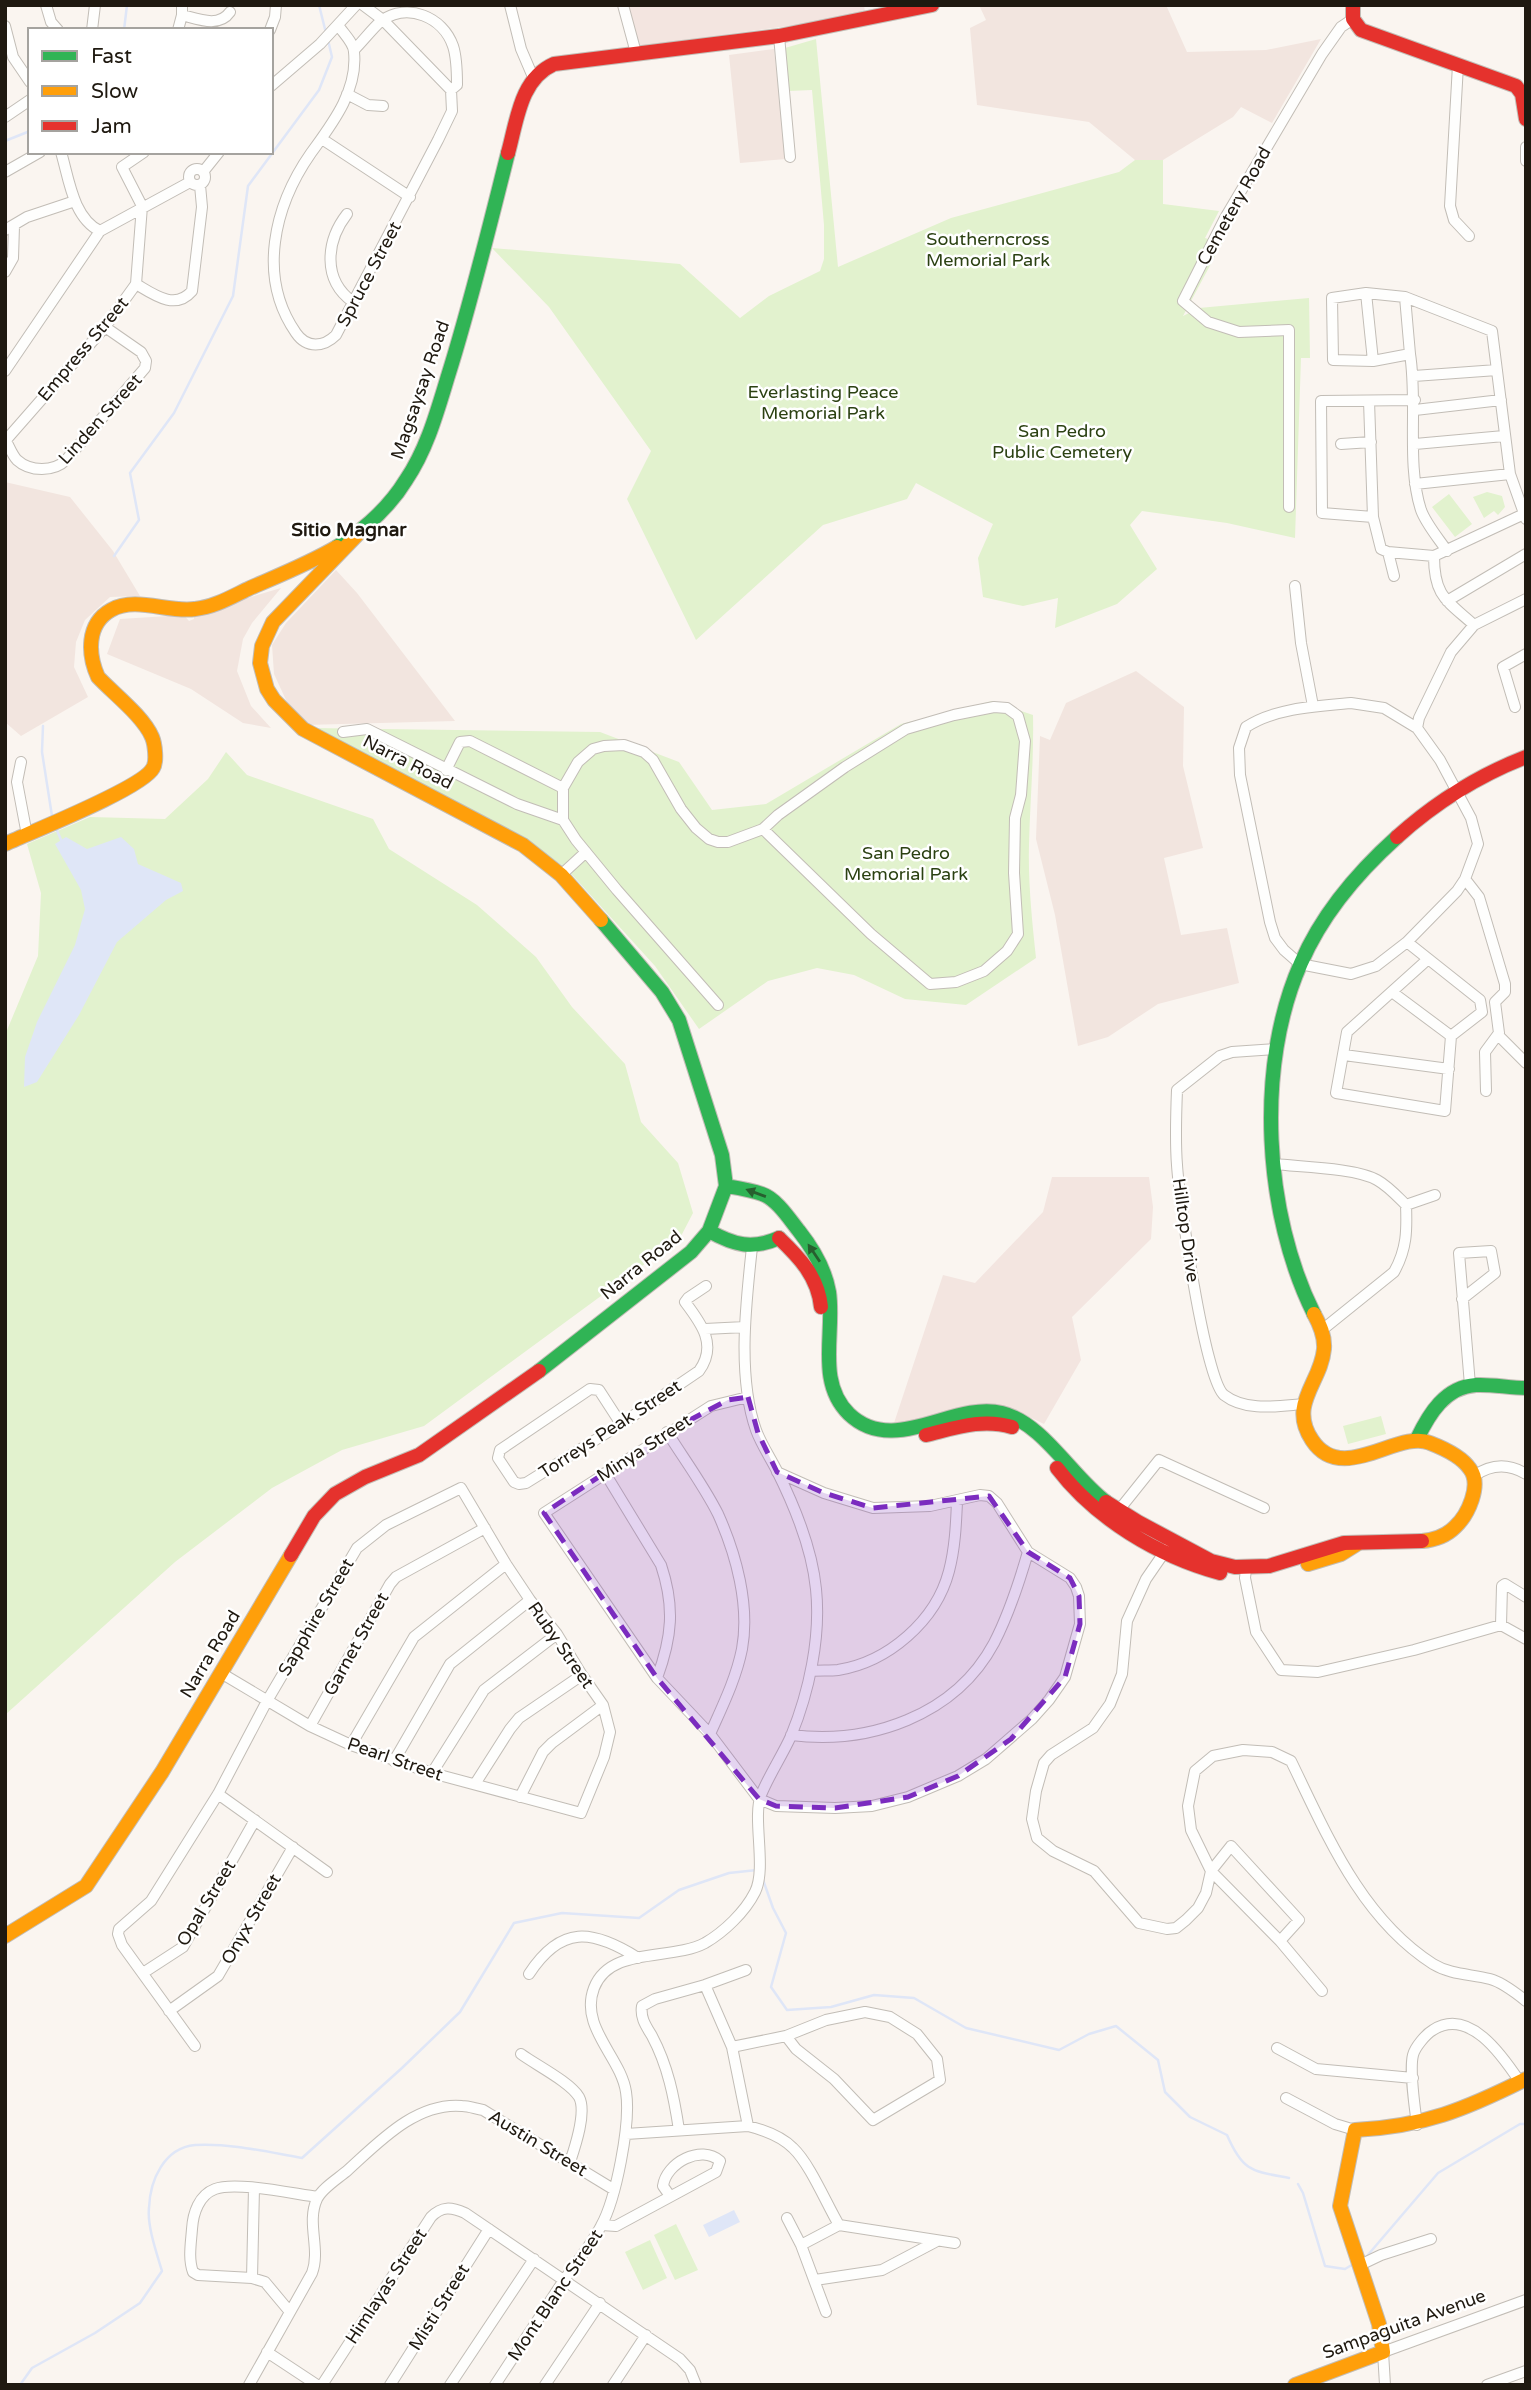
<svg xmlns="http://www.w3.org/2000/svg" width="1531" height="2390" viewBox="0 0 1531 2390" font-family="'Varela Round',sans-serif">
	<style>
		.industrial { fill: #f2e5df }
		.education { fill: #f3e5e0 }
		.green { fill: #e2f2ce }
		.water { fill: #dfe6f7 }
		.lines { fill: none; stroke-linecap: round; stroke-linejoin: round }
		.stream { stroke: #dfe6f7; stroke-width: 2.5 }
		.street-casing { stroke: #c2bdb6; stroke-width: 12 }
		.fast-casing { stroke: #c2bdb6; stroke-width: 16 }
		.slow-casing { stroke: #c2bdb6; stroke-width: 16 }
		.jam-casing { stroke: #c2bdb6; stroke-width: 16 }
		.street { stroke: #fefefd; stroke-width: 10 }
		.fast { stroke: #30b455; stroke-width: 14 }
		.slow { stroke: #ff9f0a; stroke-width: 14 }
		.jam { stroke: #e5322d; stroke-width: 14 }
		.oneway { fill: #275f2f }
		.marked { fill: #7b2cbf; fill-opacity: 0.2; stroke: #7b2cbf; stroke-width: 5; stroke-dasharray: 14 9; stroke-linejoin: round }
		.labels { text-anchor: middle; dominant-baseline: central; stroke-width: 5; stroke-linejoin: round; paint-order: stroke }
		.street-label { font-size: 18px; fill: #1f1910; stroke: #fff }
		.park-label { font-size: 18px; fill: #2b4112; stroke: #fff }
		.neighbourhood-label { font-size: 19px; font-weight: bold; fill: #1f1910; stroke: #fff }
	</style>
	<rect width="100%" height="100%" fill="#faf5f0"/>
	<path class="industrial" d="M 979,5 L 1166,5 L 1187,52 L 1266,50 L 1321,39 L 1272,123 L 1241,107 L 1233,117 L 1163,160 L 1135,160 L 1089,122 L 977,105 L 970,28 L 986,20 Z
		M 774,49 L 786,159 L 740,163 L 729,55 Z
		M 5,482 L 70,497 L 113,551 L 140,596 L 110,597 L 85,620 L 76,642 L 74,667 L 88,697 L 21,736 L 5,722 Z
		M 336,570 L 357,593 L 455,721 L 305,725 L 286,700 L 274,674 L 272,645 L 286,623 Z
		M 281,588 L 252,623 L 243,639 L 237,671 L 251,706 L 271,728 L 243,723 L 191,689 L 107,654 L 120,619 L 184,615 L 189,621 L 194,619 L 194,614 Z
		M 1136,671 L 1184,707 L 1183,766 L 1203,848 L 1164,858 L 1181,935 L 1227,928 L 1239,983 L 1158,1004 L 1108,1037 L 1078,1046 L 1055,915 L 1036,839 L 1040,736 L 1050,740 L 1066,703 Z"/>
	<path class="education" d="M 628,5 L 864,5 L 865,12 L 803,24 L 638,46 Z
		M 1052,1177 L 1149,1177 L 1153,1207 L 1151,1239 L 1072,1317 L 1081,1360 L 1044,1424 L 1015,1410 L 975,1411 L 893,1426 L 943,1275 L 975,1283 L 1043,1212 Z"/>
	<path class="green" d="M 816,39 L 838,267 L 951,218 L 1119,172 L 1135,160 L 1163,160 L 1163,204 L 1219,211 L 1205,238 L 1222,243 L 1183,316 L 1199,308 L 1309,298 L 1310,358 L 1301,358 L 1295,538 L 1227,523 L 1142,511 L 1130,525 L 1157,569 L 1117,604 L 1055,628 L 1058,598 L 1023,606 L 983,597 L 978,558 L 993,524 L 916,483 L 907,499 L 823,525 L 696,640 L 627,499 L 651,451 L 549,307 L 492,248 L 680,264 L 740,318 L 769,296 L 820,271 L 824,259 L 824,225 L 812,90 L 789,91 L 785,48 Z
		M 1487,492 L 1502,496 L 1505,507 L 1498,515 L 1494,511 L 1484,518 L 1473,497 Z
		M 1449,494 L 1472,524 L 1455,537 L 1432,507 Z
		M 992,701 L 1033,715 C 1034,759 1030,802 1029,845 C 1028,883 1032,920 1036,958 L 966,1005 L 905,999 L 854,975 L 817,968 L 768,981 L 699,1029 L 655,966 L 566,868 L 523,838 L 311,728 L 600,732 L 679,762 L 712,810 L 766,804 L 901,724 Z
		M 226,752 L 247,775 L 373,819 L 389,849 L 477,905 L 536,957 L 572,1007 L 625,1064 L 641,1122 L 678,1163 L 693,1213 L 680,1238 L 424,1426 L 342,1450 L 272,1488 L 175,1562 L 5,1715 L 5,1035 L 38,956 L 41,893 L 27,844 L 90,817 L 165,819 L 208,779 Z
		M 1381,1416 L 1386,1434 L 1348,1444 L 1343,1426 Z
		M 676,2224 L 698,2270 L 675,2280 L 654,2235 Z
		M 650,2240 L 667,2278 L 643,2290 L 625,2252 Z"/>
	<path class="water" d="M 66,837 L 87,849 L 121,837 L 134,849 L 138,864 L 181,883 L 183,891 L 166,900 L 117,942 L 79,1015 L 37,1082 L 24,1087 L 25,1057 L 37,1022 L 75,945 L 85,909 L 81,890 L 55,844 Z
		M 734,2210 L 740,2222 L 709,2237 L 703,2225 Z"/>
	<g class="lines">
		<path class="stream" d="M 319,5 L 326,33
			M 124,30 L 127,5
			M 5,141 L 30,131
			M 114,556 L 139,520 L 130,473 L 174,413 L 233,296 L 248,186 L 319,90 L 332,57 L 328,40
			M 43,726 L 42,752 L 52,816
			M 55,826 L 62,842
			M 762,1877 L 773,1908 L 786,1933 L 771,1987 L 787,2010 L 831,2007 L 874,1995 L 914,1998 L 966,2028 L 1059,2050 L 1089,2034 L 1116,2026 L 1158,2060 L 1165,2092 L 1190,2117 L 1227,2135 C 1243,2172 1252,2171 1289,2178
			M 1298,2184 L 1303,2193 L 1325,2266 L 1345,2269 L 1355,2263
			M 1367,2256 L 1438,2173 L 1520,2124 L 1526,2124
			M 20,2385 L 32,2368 L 95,2333 L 140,2303 L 162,2271 C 157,2254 147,2226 149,2208 C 150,2180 164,2148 195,2145 C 231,2143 267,2152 302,2158 L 402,2068 L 460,2012 L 514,1923 L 562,1913 L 639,1918 L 679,1890 L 729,1873 L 757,1870"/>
		<defs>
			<path id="street" d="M 46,5 L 51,22 L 58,30
				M 363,5 L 383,20 L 451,90
				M 510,5 L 521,49 L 533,77
				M 623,5 L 636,53
				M 182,15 C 198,19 219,28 230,12
				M 338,25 C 343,33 354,43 354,52 C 358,91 332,124 311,153 C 274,206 257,277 296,333 C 307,349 324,347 336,335 L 438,140 L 452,111 L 451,90
				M 5,26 L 13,57 L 30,82
				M 92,30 L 95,5
				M 178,30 L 182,15 L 182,5
				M 270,30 L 275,17 L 276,5
				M 779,36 L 790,157
				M 354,50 C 363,41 372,29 381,21 C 408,2 443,17 453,46 C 457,58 457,73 457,85 L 451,90
				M 1458,65 L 1450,206 L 1454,220 L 1469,236
				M 271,86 L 320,44 L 356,5
				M 347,94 L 368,105 L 383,106
				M 5,117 L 30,100
				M 322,139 L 410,197
				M 1526,147 L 1526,161
				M 61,152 C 69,179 73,218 100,231
				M189 177a8 8 0 1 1 16 0a8 8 0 1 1-16 0Z
				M 5,172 L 40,152
				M 203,172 L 219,152
				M 347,214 C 326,241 322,280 353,302
				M 5,230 L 27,217 L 75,201
				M 5,272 L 13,258 L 14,226
				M 136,284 C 153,294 175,311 192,291 L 202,207 L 200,185
				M 1366,293 L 1373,361
				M 1405,297 L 1410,354
				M 5,371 L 100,231 L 190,182
				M 1414,376 L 1497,370
				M 1369,401 L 1373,517 L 1381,549 L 1388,552 L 1434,556
				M 1415,410 L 1501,400
				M 5,439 C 9,446 12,455 17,460 C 30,472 54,472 66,460 L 145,368 L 146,361 L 141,352 L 105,327
				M 6,440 L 105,327 L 136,284 L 142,206 L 122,167 L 144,152
				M 1341,444 L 1371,442
				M 1415,444 L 1504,436
				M 1415,484 L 1510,474
				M 1289,507 L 1289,330 L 1239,332 L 1208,322 L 1183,301 L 1225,218 L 1322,54 L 1341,27 L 1353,19
				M 1373,517 L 1322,513 L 1321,401 L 1415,400
				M 1447,551 C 1439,539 1426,524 1421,510 C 1406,464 1418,403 1410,354 L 1373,361 L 1333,360 L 1332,298 L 1366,293 L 1405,297 L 1492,331 L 1510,474 L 1526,519
				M 1388,552 L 1394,576
				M 1295,586 L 1301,643 L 1313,706
				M 1447,601 L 1526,554
				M 1474,625 L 1526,599
				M 1351,703 L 1384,708 L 1417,728 L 1440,760 L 1471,818 L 1478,844 L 1465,879 L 1457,891 L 1407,942 L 1376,966 L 1351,974 L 1300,964 L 1284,950 L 1275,938 L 1270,922 L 1240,775 L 1239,748 L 1246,727 C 1275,708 1316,706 1351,703 Z
				M 1515,707 L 1503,667 L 1526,654
				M 1417,728 L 1419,718 L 1451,652 L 1474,625 C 1446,600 1434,596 1434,556 L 1524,514
				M 343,732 L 367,729 L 517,804 L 563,820
				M 21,762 L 17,782 L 27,835
				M 446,770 L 460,742 L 470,741 L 563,788
				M 561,875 L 586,852
				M 1465,879 L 1479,897 L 1505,984 L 1505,992 L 1495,1002 L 1499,1033 L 1485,1052 L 1486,1091
				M 1407,942 L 1480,1000 L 1482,1012 L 1451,1036 L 1445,1111 L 1336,1093 L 1347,1032 L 1427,960
				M 1392,992 L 1451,1036
				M 718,1005 L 617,890 L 576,840 L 563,820 L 563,788 L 578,762 L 593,749 L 604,746 L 624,745 L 644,752 L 653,760 L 681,809 L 696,828 L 709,839 L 718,842 L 728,842 L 763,829 L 778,815 L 845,767 L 906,729 L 954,715 L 994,707 L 1007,708 L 1018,716 L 1025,741 L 1021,795 L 1015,818 L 1014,873 L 1018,934 L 1007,951 L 984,971 L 956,982 L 930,984 L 871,934 L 763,829
				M 1498,1035 L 1526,1063
				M 1276,1049 L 1232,1052 L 1220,1056 L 1177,1090 C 1176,1115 1175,1140 1177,1165 C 1179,1198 1205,1380 1224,1395 C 1246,1412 1278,1406 1303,1404
				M 1344,1055 L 1449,1069
				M 1275,1164 C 1301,1167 1356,1168 1377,1180 C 1388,1186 1397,1196 1406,1205 C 1407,1230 1407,1249 1394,1272 L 1322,1330
				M 1406,1205 L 1435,1195
				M 1462,1299 L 1495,1273 L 1491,1251 L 1459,1253 L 1470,1385
				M 705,1329 L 745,1327
				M 748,1397 L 711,1406 L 544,1513 L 657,1678 L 710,1734 L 759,1799 L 776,1806 L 835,1808 L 872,1806 L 908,1797 L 958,1776 L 986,1759 L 1032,1719 L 1049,1700 L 1065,1677 L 1080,1624 L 1079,1596 L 1076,1587 L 1070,1578 L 1028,1552 L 997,1503 L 989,1496 L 980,1495 L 930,1506 L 873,1508 L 824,1493 L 777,1472
				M 621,1424 L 599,1390 L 590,1389 L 500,1450 L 498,1458 L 514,1482 L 519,1484 L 526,1483 L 621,1424 L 699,1371 C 718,1345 701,1323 685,1302 L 688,1298 L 706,1286
				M 667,1432 C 684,1459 704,1486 718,1514 C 736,1554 750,1605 742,1649 C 736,1679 722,1707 710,1734
				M 605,1473 L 661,1565 C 675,1607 672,1637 657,1678
				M 1474,1476 C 1491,1464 1508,1463 1526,1474
				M 1115,1515 L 1159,1460 L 1264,1508
				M 1168,1547 L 1146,1579 L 1127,1621 L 1122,1674 L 1110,1704 L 1093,1728 L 1051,1755 L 1044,1763 L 1036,1791 L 1032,1819 L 1037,1838 L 1053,1851 L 1094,1871 L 1139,1923 L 1167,1929 L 1176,1928 L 1186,1920 L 1198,1908 L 1206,1893 L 1211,1871 L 1191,1830 L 1188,1806 L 1195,1771 L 1213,1756 L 1243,1750 L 1272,1752 L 1291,1761 C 1327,1835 1361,1918 1433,1964 C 1451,1975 1471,1974 1490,1979 C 1502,1982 1516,1993 1526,2001
				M 1246,1569 L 1245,1578 L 1256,1632 L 1281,1670 L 1318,1672 L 1414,1650 L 1501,1625 L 1526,1639
				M 1501,1625 L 1502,1586 L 1505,1584 L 1526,1597
				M 811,1671 C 820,1670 829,1671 838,1670 C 888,1662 936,1621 949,1571 C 955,1548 956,1525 957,1502
				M 310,1726 L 390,1584 L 396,1577 L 485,1528
				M 791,1735 C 869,1745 955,1716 994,1643 C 1009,1614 1019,1583 1028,1552
				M 351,1745 L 414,1637 L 506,1564
				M 394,1761 L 450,1664 L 530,1600
				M 432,1773 L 484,1690 L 557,1634
				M 475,1784 L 510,1729 L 519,1718 L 582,1675
				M 218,1794 L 327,1872
				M 520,1797 L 543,1752 L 552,1743 L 603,1705
				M 1280,1941 L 1299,1920 L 1231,1846 L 1211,1871 L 1280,1941 L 1322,1991
				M 143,1973 L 183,1947 L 255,1820
				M 529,1974 C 561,1925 592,1929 638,1958
				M 705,1985 L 732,2047 L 748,2126
				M 169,2011 L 218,1976 L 293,1847
				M 195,2046 L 122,1945 L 118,1934 L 119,1929 L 151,1901 L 218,1794 L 267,1701 L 357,1548 L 386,1525 L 461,1488 L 506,1564 L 530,1600 L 557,1634 L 582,1675 L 603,1705 L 610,1732 L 604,1757 L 581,1813 L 432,1773 L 351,1745 L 310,1726 L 221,1673
				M 732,2047 L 786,2036 L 826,2020 L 865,2012 L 890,2017 L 917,2034 L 937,2059 L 940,2080 L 873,2120 L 834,2079 L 796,2049 L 786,2036
				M 1277,2048 L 1316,2069 L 1413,2078
				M 521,2054 C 536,2065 570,2082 579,2097 C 587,2112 575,2147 570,2162
				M 1286,2098 L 1335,2124 L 1355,2130
				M 1417,2125 C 1415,2108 1409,2071 1413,2055 C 1415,2047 1426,2034 1433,2030 C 1469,2007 1502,2055 1520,2082
				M 679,2130 C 674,2097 668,2066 652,2036 C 646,2026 640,2018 642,2006 L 655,1999 L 705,1985 L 746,1970
				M 626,2134 L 748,2126 C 764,2130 781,2136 793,2148 C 810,2164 826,2203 839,2225
				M 787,2218 L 801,2245 L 826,2312
				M 602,2225 L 616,2226 L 716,2172 L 720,2161 C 701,2144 666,2163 663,2186 L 670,2196
				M 801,2245 L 839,2225 L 955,2243
				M 1360,2265 L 1381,2255 L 1431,2239
				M 252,2278 L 254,2188
				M 815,2280 L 882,2270 L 937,2241
				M 290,2312 L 265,2282 L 252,2278 L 198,2275 L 193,2272 C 188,2259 191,2243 192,2229 C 193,2213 199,2195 215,2189 C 236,2181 294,2194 318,2197
				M 267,2352 L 317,2385
				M 249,2385 L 312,2273 C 321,2249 306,2223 317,2199 C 322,2188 339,2178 348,2170 C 379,2142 416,2102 462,2106 C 469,2106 476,2109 483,2110 L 613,2189
				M 322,2385 L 431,2217 C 442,2206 451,2207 465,2213 L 680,2359 L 690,2370 L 696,2385
				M 390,2385 L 489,2229
				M 450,2385 L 534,2259
				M 495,2385 C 518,2350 541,2315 564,2280 C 576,2263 591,2245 601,2226 C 616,2199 631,2123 626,2092 C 621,2057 579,2027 594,1988 C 610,1946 671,1961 705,1943 C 724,1932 745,1912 755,1892 C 767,1868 752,1818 761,1795 C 769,1775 782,1756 791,1736 C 809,1692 821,1637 816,1589 C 812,1548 795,1507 777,1471 C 770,1457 761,1444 756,1430 C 737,1376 746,1303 752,1247
				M 545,2385 L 600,2303
				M 613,2385 L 646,2335
				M 1385,2385 L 1383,2352 L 1526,2300
				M 1487,2385 L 1526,2371"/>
			<path id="fast" d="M 337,547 C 365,529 389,508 406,480 C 427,449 437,412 448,376 C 471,303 489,228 508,153
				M 726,1186 C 738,1188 751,1190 762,1194 C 777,1199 790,1220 799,1231 C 814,1250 825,1269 829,1292 C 835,1333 816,1382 849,1414 C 894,1457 952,1401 1002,1413 C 1043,1423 1072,1477 1106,1502
				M 709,1231 C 734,1245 752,1250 779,1238
				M 1314,1314 C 1264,1214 1255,1066 1301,963 C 1322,914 1358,872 1397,837
				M 539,1371 L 691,1252 L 709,1231 L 726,1186 L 722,1155 L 679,1020 L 662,992 L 601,920
				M 1417,1439 C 1429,1414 1445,1387 1476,1385 C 1492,1384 1509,1388 1526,1388"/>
			<path id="slow" d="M 359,533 L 273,622 L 262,646 L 260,663 L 267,689 L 274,700 L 303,729 L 523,845 L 561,875 L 601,920
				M 5,844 C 31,832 143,788 153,768 C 157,762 155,744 152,737 C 143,716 114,694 98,677 C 88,655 86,624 111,610 C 136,596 168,613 195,609 C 215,607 233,596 250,588 C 280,575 310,563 337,547
				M 1314,1314 C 1320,1325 1325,1336 1324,1349 C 1321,1383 1288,1404 1312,1440 C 1342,1486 1398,1429 1430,1443 C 1443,1448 1462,1457 1470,1469 C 1482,1485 1468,1515 1455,1527 C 1446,1536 1434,1540 1422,1541
				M 1308,1564 L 1341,1554 L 1357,1544
				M 5,1936 L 86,1886 L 162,1772 L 291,1555
				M 1295,2385 L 1383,2352 L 1379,2324 L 1340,2206 L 1355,2130 C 1423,2127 1466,2109 1526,2079"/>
			<path id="jam" d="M 1353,5 L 1353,19 L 1361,30 L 1516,86 L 1522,94 L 1526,119
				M 508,153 C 517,121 520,79 554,64 L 779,36 L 932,5
				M 1397,837 C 1436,802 1477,776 1526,757
				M 779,1238 C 800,1258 818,1277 821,1307
				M 926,1435 C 955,1428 982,1418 1012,1427
				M 1057,1468 C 1096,1519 1158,1556 1220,1573
				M 1106,1502 L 1138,1522 L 1211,1561 L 1235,1567 L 1269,1566 L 1344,1543 L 1422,1541
				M 291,1555 L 314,1516 L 335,1494 L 365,1477 L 419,1455 L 539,1371"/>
		</defs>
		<use href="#street" class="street-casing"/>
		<use href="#fast" class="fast-casing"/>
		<use href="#slow" class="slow-casing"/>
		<use href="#jam" class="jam-casing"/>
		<use href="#street" class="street"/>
		<use href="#fast" class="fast"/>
		<use href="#slow" class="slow"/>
		<use href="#jam" class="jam"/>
	</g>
	<defs><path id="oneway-solid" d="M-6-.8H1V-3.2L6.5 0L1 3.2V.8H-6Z" transform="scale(1.75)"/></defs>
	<g class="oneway">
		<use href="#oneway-solid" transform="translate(756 1193) rotate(-160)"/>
		<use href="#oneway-solid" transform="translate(814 1253) rotate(-124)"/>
	</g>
	<path class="marked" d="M 748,1397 L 758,1433 L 777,1472 L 824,1493 L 873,1508 L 989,1496 L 1028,1552 L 1070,1578 L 1079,1596 L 1080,1624 L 1065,1677 L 1011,1739 L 958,1776 L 908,1797 L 835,1808 L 776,1806 L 759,1799 L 657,1678 L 544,1513 L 667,1432 L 728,1400 Z"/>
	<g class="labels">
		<g class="street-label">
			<text transform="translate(1234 206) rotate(-61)">Cemetery Road</text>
			<text transform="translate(369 274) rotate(-62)">Spruce Street</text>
			<text transform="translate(83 349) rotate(-50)">Empress Street</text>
			<text transform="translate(420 390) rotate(-71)">Magsaysay Road</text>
			<text transform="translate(100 419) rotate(-48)">Linden Street</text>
			<text transform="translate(408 762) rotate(27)">Narra Road</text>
			<text transform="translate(1186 1230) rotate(82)">Hilltop Drive</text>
			<text transform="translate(641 1265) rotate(-39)">Narra Road</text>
			<text transform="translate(610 1429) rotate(-33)">Torreys Peak Street</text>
			<text transform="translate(644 1448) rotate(-33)">Minya Street</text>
			<text transform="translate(316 1617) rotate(-60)">Sapphire Street</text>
			<text transform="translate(356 1644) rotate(-61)">Garnet Street</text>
			<text transform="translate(561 1645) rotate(55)">Ruby Street</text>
			<text transform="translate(210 1654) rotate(-59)">Narra Road</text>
			<text transform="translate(395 1759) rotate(19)">Pearl Street</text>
			<text transform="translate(206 1903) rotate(-59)">Opal Street</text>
			<text transform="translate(251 1919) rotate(-60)">Onyx Street</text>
			<text transform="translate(538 2143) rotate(31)">Austin Street</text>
			<text transform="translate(386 2286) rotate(-57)">Himlayas Street</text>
			<text transform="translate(555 2295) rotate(-56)">Mont Blanc Street</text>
			<text transform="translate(439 2307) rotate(-58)">Misti Street</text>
			<text transform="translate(1404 2324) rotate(-20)">Sampaguita Avenue</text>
		</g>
		<g class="park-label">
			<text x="988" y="239">Southerncross<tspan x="988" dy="21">Memorial Park</tspan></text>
			<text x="823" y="392">Everlasting Peace<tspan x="823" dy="21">Memorial Park</tspan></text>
			<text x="1062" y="431">San Pedro<tspan x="1062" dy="21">Public Cemetery</tspan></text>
			<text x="906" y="853">San Pedro<tspan x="906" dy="21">Memorial Park</tspan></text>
		</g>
		<g class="neighbourhood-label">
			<text x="349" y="530">Sitio Magnar</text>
		</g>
	</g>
	<rect width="1531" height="2390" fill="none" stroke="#1f1910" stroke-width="14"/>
	<rect x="28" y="28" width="245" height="126" fill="#ffffff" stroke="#a5a39f" stroke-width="2"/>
	<rect x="42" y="51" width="35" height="10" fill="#30b455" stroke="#a5a39f" stroke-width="2"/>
	<text x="91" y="63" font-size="21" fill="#1f1910">Fast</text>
	<rect x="42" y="86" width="35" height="10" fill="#ff9f0a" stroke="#a5a39f" stroke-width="2"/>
	<text x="91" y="98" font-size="21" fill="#1f1910">Slow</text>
	<rect x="42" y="121" width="35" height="10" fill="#e5322d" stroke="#a5a39f" stroke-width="2"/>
	<text x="91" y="133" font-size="21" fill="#1f1910">Jam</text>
</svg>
